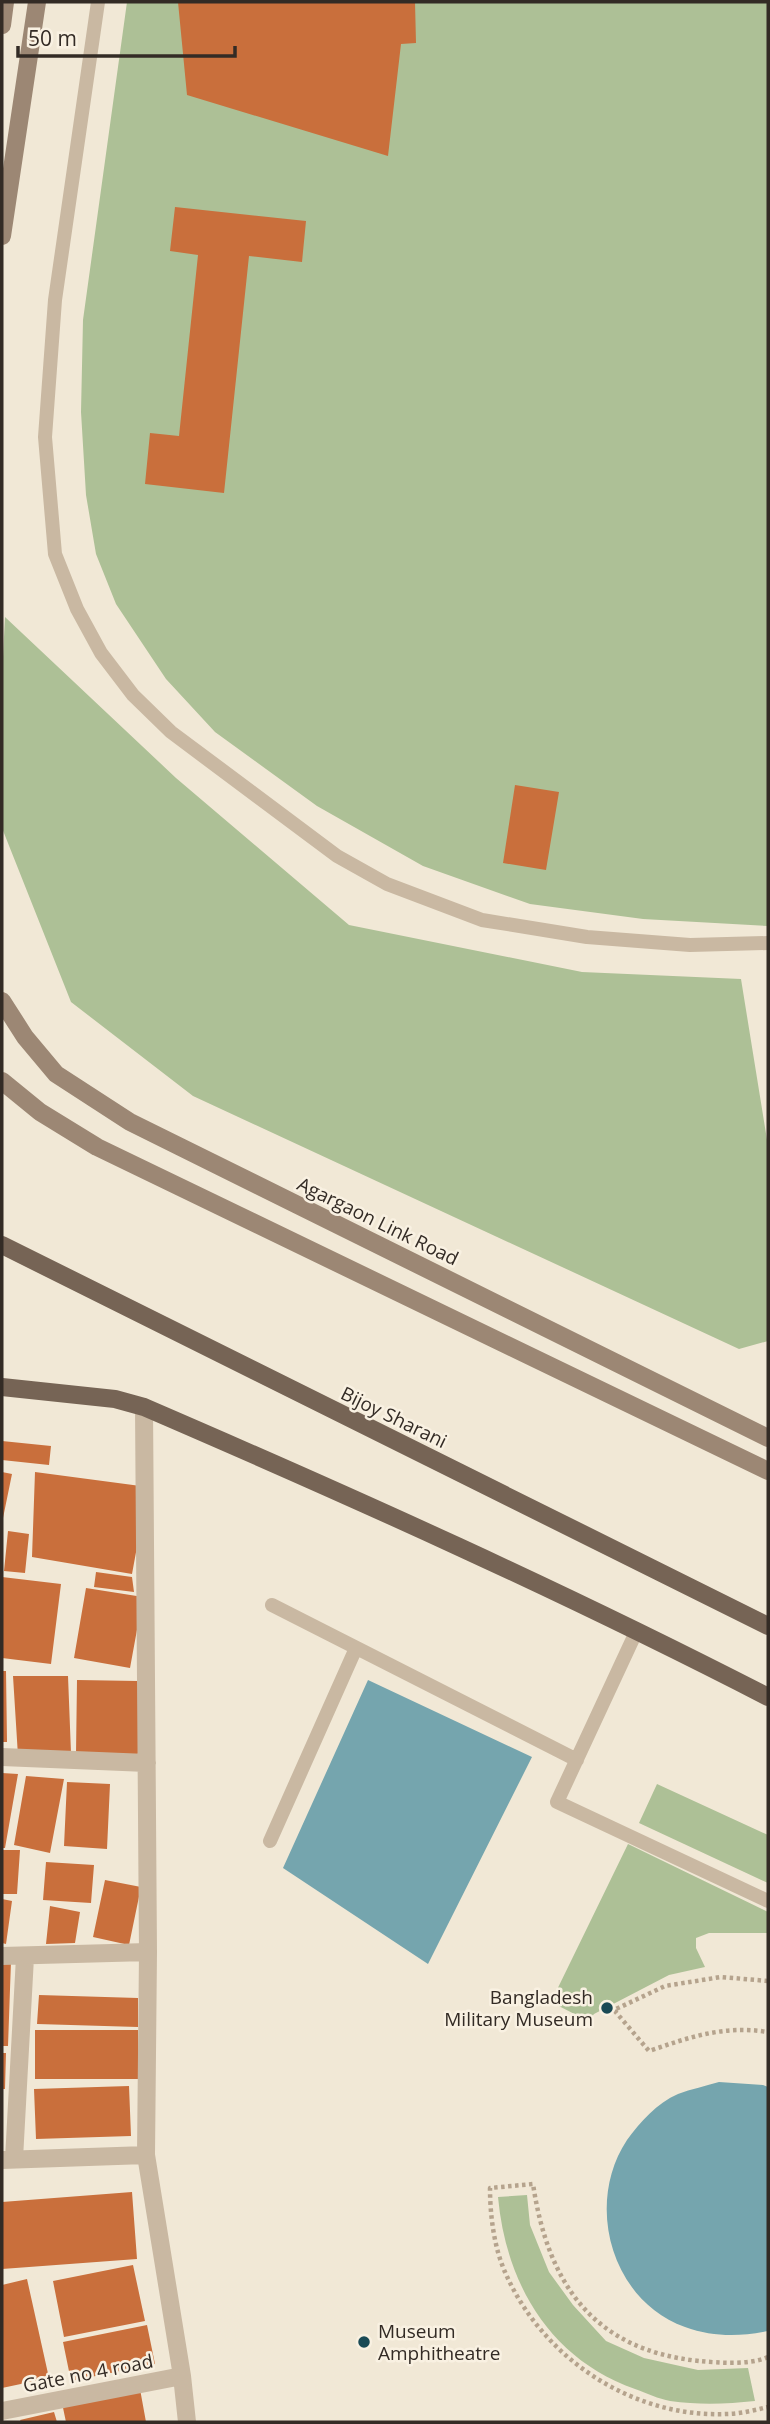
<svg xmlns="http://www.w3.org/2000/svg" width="770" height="2424" viewBox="0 0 770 2424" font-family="'Open Sans',sans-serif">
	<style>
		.green { fill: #adc096 }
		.water { fill: #75a5ae }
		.building { fill: #c96f3c }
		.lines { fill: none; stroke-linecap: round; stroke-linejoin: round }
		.path { stroke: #b5a38d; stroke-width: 4.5; stroke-dasharray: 3.5 3.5; stroke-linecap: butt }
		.lane { stroke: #c9b8a2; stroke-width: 14 }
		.street { stroke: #c9b8a2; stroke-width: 18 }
		.secondary { stroke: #9c8774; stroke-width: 18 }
		.primary { stroke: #766455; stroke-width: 18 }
		.poi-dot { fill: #1a4a55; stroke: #f9f1e2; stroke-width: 2.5 }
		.labels { text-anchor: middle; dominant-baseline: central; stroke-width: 5; stroke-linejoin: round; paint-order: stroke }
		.street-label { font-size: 19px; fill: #332b25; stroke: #f9f1e2 }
		.poi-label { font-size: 19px; fill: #332b25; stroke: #f9f1e2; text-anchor: end }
	</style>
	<rect width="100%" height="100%" fill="#f1e8d6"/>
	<path class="green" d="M 127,2 L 768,2 L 768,926 L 643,919 L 530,904 L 423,866 L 317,806 L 215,732 L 166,679 L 116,604 L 96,554 L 86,495 L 81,412 L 83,320 Z
		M 5,617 L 176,778 L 349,925 L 582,972 L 741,979 L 768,1146 L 768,1341 L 739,1349 L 193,1096 L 71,1002 L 2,828 L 2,677 Z
		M 657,1784 L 768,1835 L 768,1883 L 639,1823 Z
		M 628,1844 L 768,1912 L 768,1933 L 709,1933 L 696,1938 L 696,1948 L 705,1967 L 669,1975 L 594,2014 L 588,2021 L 551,2002 Z
		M 527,2195 L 530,2225 L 549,2272 L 573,2305 L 606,2341 L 644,2358 L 698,2370 L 748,2368 L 755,2401 C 727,2404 699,2405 670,2401 C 659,2399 646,2393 635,2389 C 550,2359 506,2284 498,2197 Z"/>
	<path class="water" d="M 368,1680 L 532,1757 L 428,1964 L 283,1868 Z
		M 719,2082 L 763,2085 L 768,2087 L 768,2331 C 739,2337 713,2337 685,2327 C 610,2300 585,2203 627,2140 C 640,2122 657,2103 678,2094 C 691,2089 706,2086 719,2082 Z"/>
	<path class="building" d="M 178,2 L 415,2 L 416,43 L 401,44 L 388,156 L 187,95 Z
		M 175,207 L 306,221 L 302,262 L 249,256 L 224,493 L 145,484 L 150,433 L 179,436 L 198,255 L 170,251 Z
		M 515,785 L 559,792 L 546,870 L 503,863 Z
		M 2,1441 L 51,1446 L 49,1465 L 2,1460 Z
		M 2,1472 L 12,1474 L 3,1518 L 2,1518 Z
		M 35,1472 L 148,1487 L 132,1574 L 32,1557 Z
		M 8,1531 L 29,1534 L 25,1573 L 4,1571 Z
		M 96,1572 L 132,1577 L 134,1592 L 94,1587 Z
		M 2,1577 L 61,1584 L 51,1664 L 2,1658 Z
		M 86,1588 L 143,1597 L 130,1668 L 74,1658 Z
		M 2,1671 L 6,1671 L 7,1742 L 2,1742 Z
		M 13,1676 L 68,1676 L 71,1753 L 18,1756 Z
		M 77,1680 L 138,1681 L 138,1754 L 76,1754 Z
		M 2,1773 L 18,1774 L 5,1848 L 2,1848 Z
		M 26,1776 L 64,1779 L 50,1853 L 14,1845 Z
		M 67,1782 L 110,1784 L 107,1849 L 64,1846 Z
		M 2,1850 L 20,1850 L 17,1894 L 2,1894 Z
		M 46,1862 L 94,1865 L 91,1903 L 43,1900 Z
		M 105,1880 L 141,1887 L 129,1945 L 93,1937 Z
		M 2,1899 L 12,1901 L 6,1944 L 2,1943 Z
		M 50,1906 L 80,1912 L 75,1943 L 46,1944 Z
		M 2,1961 L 11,1961 L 8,2046 L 2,2046 Z
		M 39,1995 L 138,1998 L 138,2027 L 37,2024 Z
		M 35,2030 L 138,2030 L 139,2079 L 35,2079 Z
		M 2,2053 L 6,2053 L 5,2089 L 2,2089 Z
		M 129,2086 L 131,2136 L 36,2139 L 34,2089 Z
		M 132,2192 L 137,2259 L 2,2269 L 2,2202 Z
		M 133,2265 L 145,2321 L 64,2337 L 53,2281 Z
		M 27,2279 L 49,2378 L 2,2388 L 2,2285 Z
		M 147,2325 L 155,2364 L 71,2381 L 63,2342 Z
		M 140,2389 L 146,2422 L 66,2422 L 62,2403 Z
		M 54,2412 L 57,2422 L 21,2422 L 20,2420 Z"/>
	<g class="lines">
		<path class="path" d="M 768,1981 L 721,1977 L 665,1986 L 614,2010 L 649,2051 C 690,2037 724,2025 768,2032
			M 768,2357 C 750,2365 720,2363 699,2361 C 593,2350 548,2284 533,2184 L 490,2188 C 490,2215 494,2247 505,2272 C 542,2358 632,2418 726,2414 C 740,2414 755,2410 768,2407"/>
		<path class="lane" d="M 98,2 L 55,300 L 45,437 L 55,554 L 77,609 L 101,653 L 133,695 L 171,732 L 337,856 L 387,884 L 482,920 L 587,937 L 690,945 L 768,943
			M 272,1605 L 577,1760
			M 637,1630 L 557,1802 L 768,1901
			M 270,1841 L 356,1648"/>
		<path class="street" d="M 144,1407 L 148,1952 L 146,2155 L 182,2376 L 187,2422
			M 2,1757 L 147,1763
			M 2,1956 L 148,1952
			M 14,2159 L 25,1957
			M 2,2160 L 146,2155
			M 2,2411 L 182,2376"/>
		<path class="secondary" d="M 2,25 L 5,2
			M 2,236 L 37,2
			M 2,1001 L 25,1037 L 56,1074 L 130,1122 L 768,1438
			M 2,1081 L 40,1112 L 97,1147 L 768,1471"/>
		<path class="primary" d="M 2,1245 L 768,1626
			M 2,1387 L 115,1399 L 144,1407 C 355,1498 564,1592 768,1697"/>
	</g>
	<g class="poi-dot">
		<circle cx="607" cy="2008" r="7"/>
		<circle cx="364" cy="2342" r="7"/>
	</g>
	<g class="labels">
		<g class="street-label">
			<text transform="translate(378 1221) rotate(26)">Agargaon Link Road</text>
			<text transform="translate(394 1417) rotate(26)">Bijoy Sharani</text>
			<text transform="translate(88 2373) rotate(-11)">Gate no 4 road</text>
		</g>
		<g class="poi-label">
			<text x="593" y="1997">Bangladesh<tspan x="593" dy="22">Military Museum</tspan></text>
			<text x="378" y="2331" text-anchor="start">Museum<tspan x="378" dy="22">Amphitheatre</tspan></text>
		</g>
	</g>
	<rect width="770" height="2424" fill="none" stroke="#332b25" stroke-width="7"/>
	<path d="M18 46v10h217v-10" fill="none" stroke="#332b25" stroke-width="3.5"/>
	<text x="28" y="46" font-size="21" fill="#332b25" stroke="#f9f1e2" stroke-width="5" paint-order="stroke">50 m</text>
</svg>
